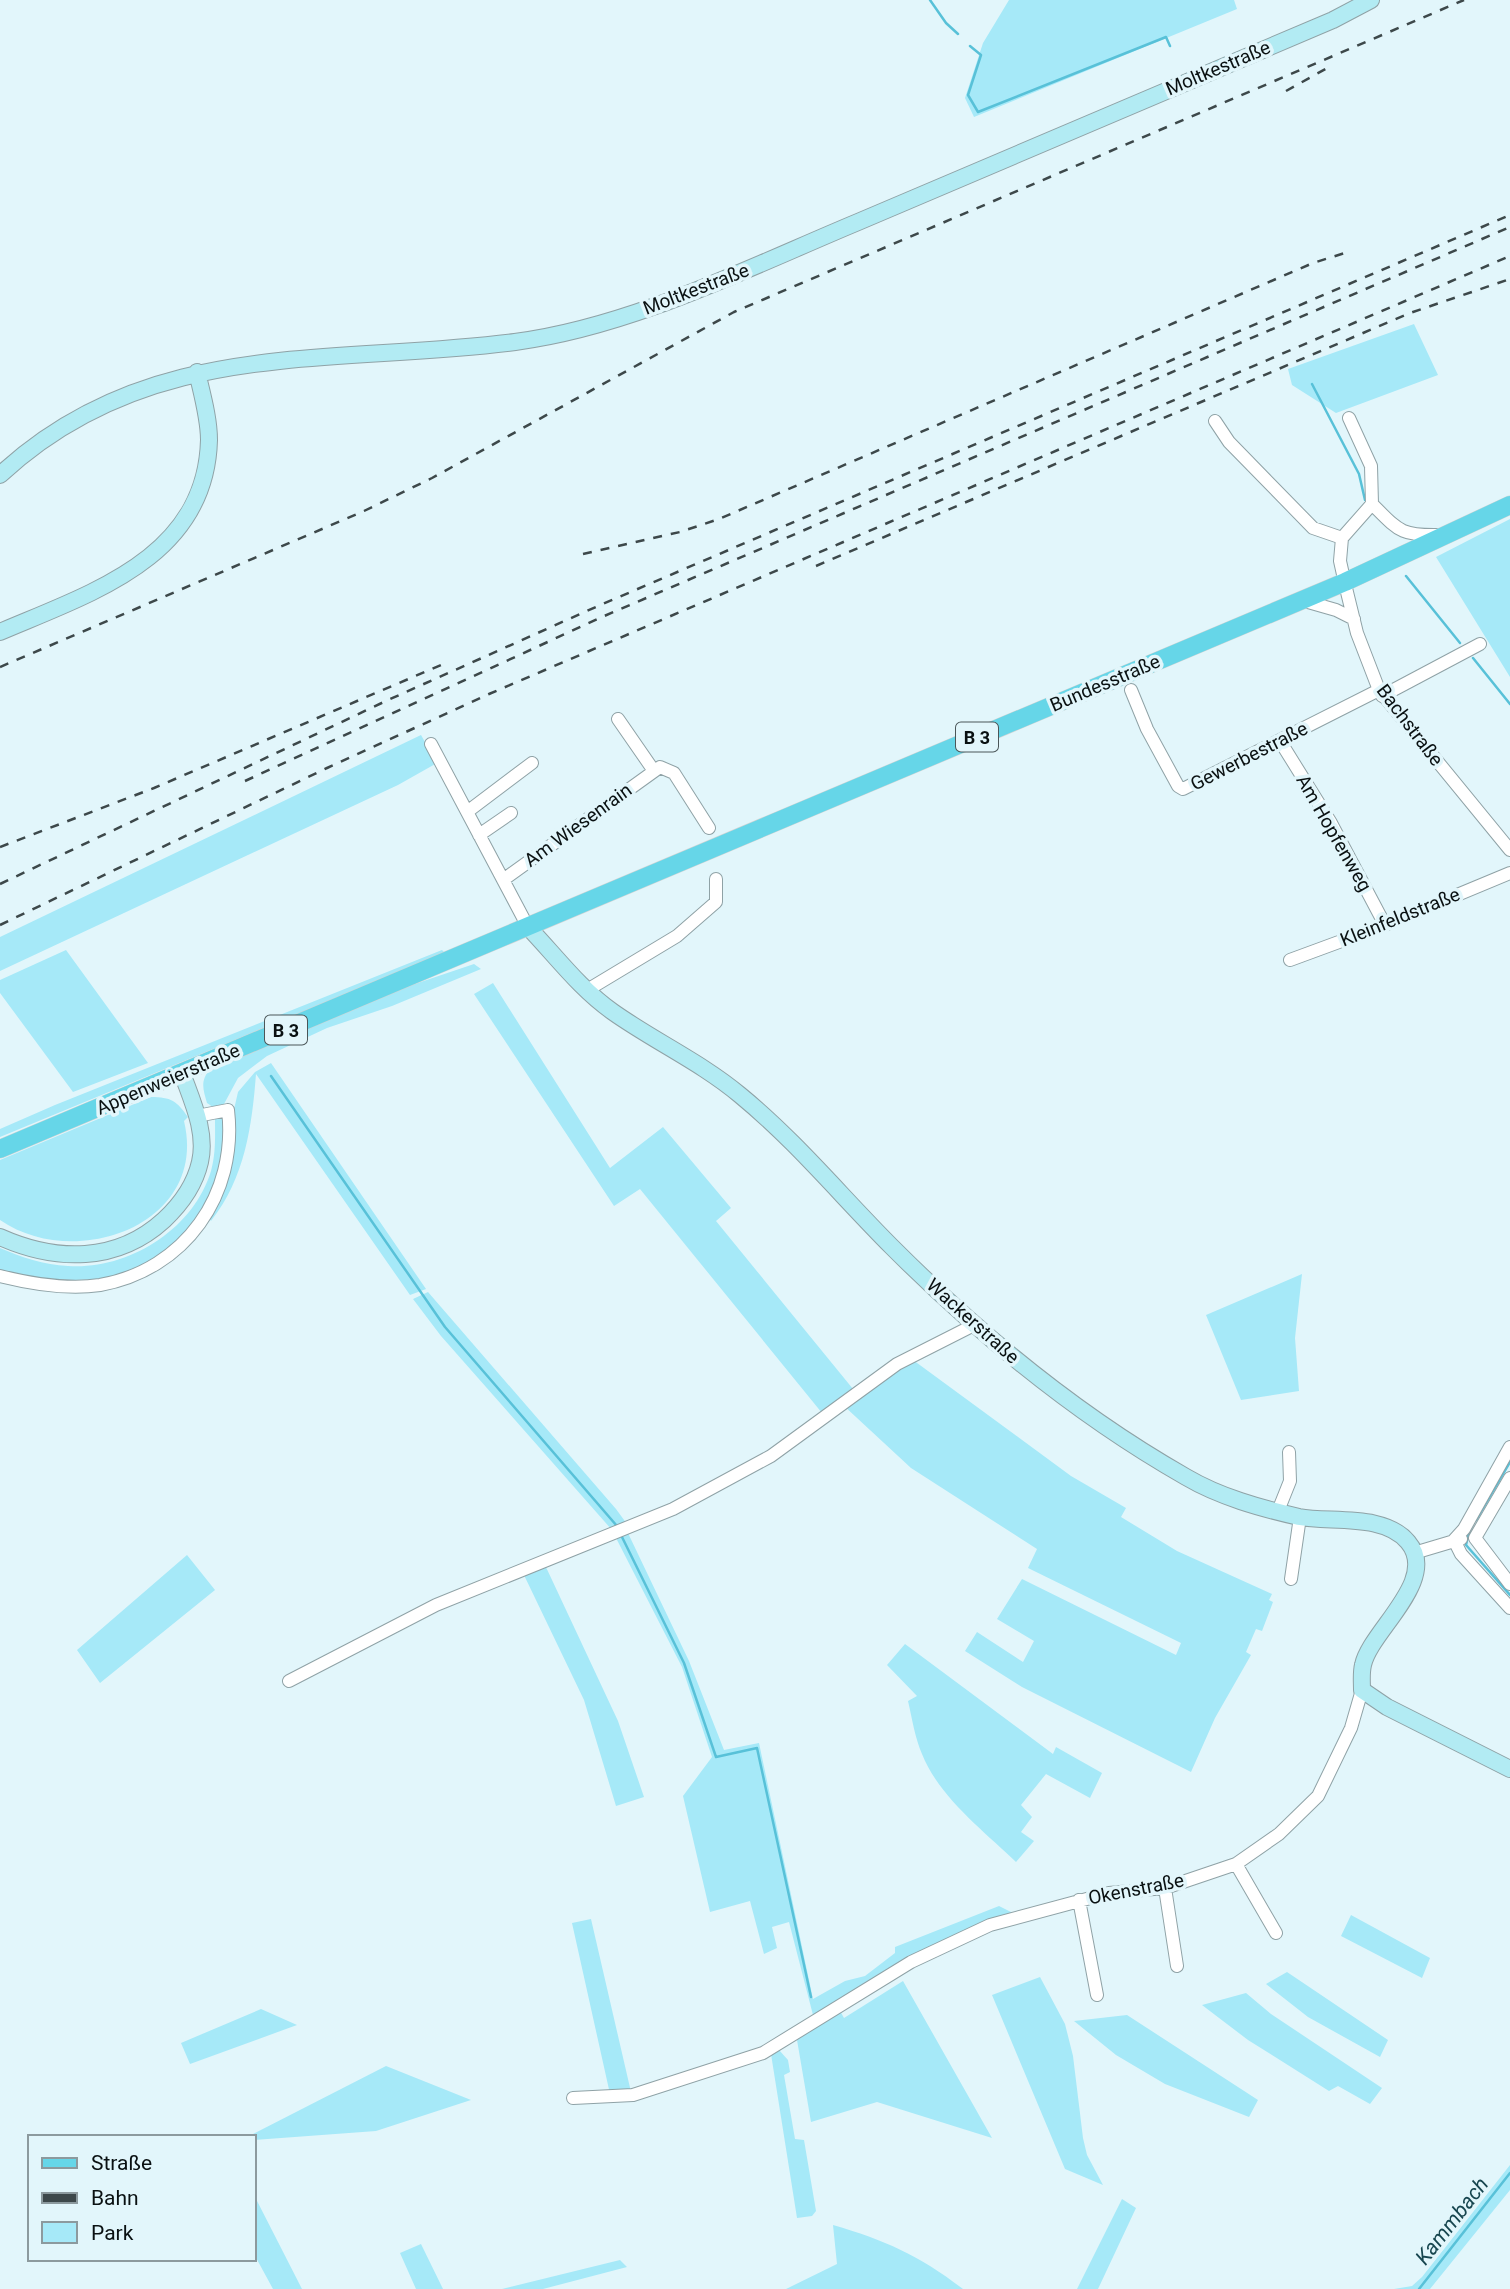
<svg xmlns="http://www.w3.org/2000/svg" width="1510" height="2289" viewBox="0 0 1510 2289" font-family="Roboto,sans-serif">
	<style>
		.green { fill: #a6e9f8 }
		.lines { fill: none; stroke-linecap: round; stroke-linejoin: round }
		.stream { stroke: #58c1d8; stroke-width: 2.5 }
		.street-casing { stroke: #8fa2a6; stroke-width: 14 }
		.secondary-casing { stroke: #8fa2a6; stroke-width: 18 }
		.primary-casing { stroke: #d3d4d4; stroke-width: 19 }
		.street { stroke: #fff; stroke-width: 12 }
		.secondary { stroke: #b2ebf3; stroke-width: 16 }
		.primary { stroke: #66d6e8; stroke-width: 18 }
		.rail { stroke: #3d484a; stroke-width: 2.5; stroke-dasharray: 9 9; stroke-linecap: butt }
		.labels { text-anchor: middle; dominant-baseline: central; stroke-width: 7; stroke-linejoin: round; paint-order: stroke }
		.shield { fill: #e2f6fb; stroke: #4b5658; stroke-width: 2 }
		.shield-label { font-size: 18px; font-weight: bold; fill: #0a1112 }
		.street-label { font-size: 19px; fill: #0a1112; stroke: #e2f6fb }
		.water-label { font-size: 21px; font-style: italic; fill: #17464f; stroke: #e2f6fb }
	</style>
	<rect width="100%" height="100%" fill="#e2f6fb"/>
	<path class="green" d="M 1009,0 L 1234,0 L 1237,9 L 974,117 L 965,98 L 983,43 Z
		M 1414,324 L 1438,375 L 1336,413 L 1292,385 L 1288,369 Z
		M 1510,519 L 1510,677 L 1436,557 Z
		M 421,735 L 437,763 L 398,785 L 0,971 L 0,937 Z
		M 66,950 L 148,1063 L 73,1092 L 0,993 L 0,980 Z
		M 442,950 L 445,953 L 0,1137 L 0,1129 L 55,1105 Z
		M 474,964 L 481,969 L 392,1006 L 327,1028 L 267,1056 L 238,1078 L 224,1104 L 213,1107 L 207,1103 C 203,1089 200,1081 210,1069 L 391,992 Z
		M 493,983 L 610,1168 L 663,1127 L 731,1208 L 716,1221 L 853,1389 L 822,1413 L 640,1189 L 614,1206 L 474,994 Z
		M 271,1063 L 426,1289 L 410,1295 L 256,1074 C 252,1126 245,1178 211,1221 L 209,1218 L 238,1092 L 255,1072 Z
		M 151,1097 C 171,1097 177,1101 188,1117 L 184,1121 C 209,1225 75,1272 0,1220 L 0,1160 Z
		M 215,1117 L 221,1117 L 225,1121 C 224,1135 223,1150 221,1164 C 218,1180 210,1194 202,1208 C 158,1287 79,1289 0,1270 L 0,1248 C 21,1257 44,1265 68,1266 C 128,1270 193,1230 211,1171 C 216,1153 215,1136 215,1117 Z
		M 1302,1274 L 1295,1338 L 1299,1391 L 1241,1400 L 1206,1315 Z
		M 428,1292 L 616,1509 L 627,1524 L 612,1530 L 441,1336 L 413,1299 Z
		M 913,1360 L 1071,1476 L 1126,1508 L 1121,1517 L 1177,1551 L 1272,1594 L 1269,1600 L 1273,1602 L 1262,1631 L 1256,1629 L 1246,1652 L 1251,1655 L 1215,1718 L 1191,1772 L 1022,1687 L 965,1651 L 977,1632 L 1023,1662 L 1034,1641 L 997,1619 L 1022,1579 L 1176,1655 L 1181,1643 L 1028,1568 L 1037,1549 L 911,1468 L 843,1405 Z
		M 627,1531 L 689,1661 L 724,1750 L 759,1743 L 813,1999 L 845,1981 L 865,1976 L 895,1953 L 895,1947 L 999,1906 L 1013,1913 L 912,1955 L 813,2015 L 789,1922 L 772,1927 L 777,1948 L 764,1954 L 750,1901 L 710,1912 L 683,1796 L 712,1757 L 682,1667 L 615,1536 Z
		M 187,1555 L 215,1590 L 100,1683 L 77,1650 Z
		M 545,1565 L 618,1721 L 644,1797 L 616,1806 L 584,1700 L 523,1573 Z
		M 905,1644 L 1053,1754 L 1056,1747 L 1102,1773 L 1090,1798 L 1046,1774 L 1021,1805 L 1032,1817 L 1021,1832 L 1034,1841 L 1016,1862 C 984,1831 939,1797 922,1754 C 915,1738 912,1718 908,1701 L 917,1696 L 887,1665 Z
		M 1351,1915 L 1430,1958 L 1422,1978 L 1341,1936 Z
		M 591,1919 L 631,2092 L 610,2094 L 572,1923 Z
		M 1287,1972 L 1388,2040 L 1380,2057 L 1308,2017 L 1266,1984 Z
		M 1040,1977 L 1065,2024 L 1073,2056 L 1083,2138 L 1087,2155 L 1103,2185 L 1065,2169 L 992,1995 Z
		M 903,1981 L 992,2138 L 877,2102 L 811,2122 L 797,2040 L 840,2011 L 844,2018 Z
		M 1246,1993 L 1271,2014 L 1382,2088 L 1370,2104 L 1338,2086 L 1329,2091 L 1248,2040 L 1202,2005 Z
		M 261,2009 L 297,2025 L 190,2064 L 181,2043 Z
		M 1127,2015 L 1258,2100 L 1249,2117 L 1165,2084 L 1116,2055 L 1074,2021 Z
		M 779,2050 L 788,2060 L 790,2072 L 784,2075 L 795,2139 L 804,2140 L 816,2211 L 812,2216 L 797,2218 L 771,2054 Z
		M 386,2066 L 471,2100 L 376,2131 L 254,2140 L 254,2137 L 247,2137 Z
		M 1510,2165 L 1510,2190 L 1430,2289 L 1394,2289 L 1412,2286 L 1422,2277 Z
		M 254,2195 L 302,2289 L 273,2289 L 254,2254 Z
		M 1122,2199 L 1136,2208 L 1098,2289 L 1077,2289 Z
		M 833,2225 C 885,2240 920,2256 963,2289 L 786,2289 L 837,2264 Z
		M 421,2244 L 443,2289 L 416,2289 L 400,2253 Z
		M 620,2260 L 627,2267 L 543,2289 L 502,2289 Z"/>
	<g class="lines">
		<path class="stream" d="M 930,0 L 946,23 L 958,34
			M 970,46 L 981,55 L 968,95 L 978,112 L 1166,37 L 1170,46
			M 1312,384 L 1359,474 L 1365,500
			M 1406,576 L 1460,643
			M 1473,658 L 1510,704
			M 271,1076 L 445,1327 L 617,1526
			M 1476,1520 L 1510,1462
			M 1469,1532 L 1466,1545 L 1510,1595
			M 621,1535 L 684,1663 L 716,1757 L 757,1748 L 811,1997
			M 1419,2289 L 1510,2173"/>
		<defs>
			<path id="street" d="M 1215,421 L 1229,442 L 1313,528 L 1342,538
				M 1372,504 C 1399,531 1401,536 1440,535
				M 1342,538 L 1340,561 L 1346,588 L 1357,633 L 1379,690 L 1510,850
				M 1342,538 L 1372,504 L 1371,466 L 1349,418
				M 1301,600 L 1336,610 L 1354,619
				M 1131,690 L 1147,729 L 1178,786 L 1183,789 L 1379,690
				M 1382,696 L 1480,644
				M 618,719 L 654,771
				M 1280,741 L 1331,823 L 1385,925
				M 431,744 L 528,927
				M 467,812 L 532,763
				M 479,835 L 511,813
				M 503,880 L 660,767 L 674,773 L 709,828
				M 1290,960 L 1385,925 L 1510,873
				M 589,989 L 677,936 L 716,902 L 716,879
				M 0,1276 C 32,1284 67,1290 100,1285 C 185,1270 238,1194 228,1110 L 197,1116
				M 1278,1511 L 1290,1481 L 1289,1452
				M 1475,1538 L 1510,1478
				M 1475,1538 L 1510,1584
				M 1454,1540 L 1464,1529 L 1510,1447
				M 1454,1540 L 1461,1554 L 1510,1608
				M 1414,1553 L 1461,1539
				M 1291,1579 L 1300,1517
				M 289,1681 L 436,1605 L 673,1509 L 771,1456 L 897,1364 L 974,1325
				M 1236,1864 L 1276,1933
				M 1165,1888 L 1177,1966
				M 1079,1900 L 1097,1995
				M 573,2098 L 633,2095 L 763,2053 L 911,1962 L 990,1925 L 1109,1893 L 1165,1888 L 1236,1864 L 1279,1834 L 1318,1796 L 1351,1728 L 1362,1690"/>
			<path id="secondary" d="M 0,475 C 149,336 331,366 515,342 C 631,327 750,267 858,222 C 1017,154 1175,87 1333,20 L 1371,0
				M 0,632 C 91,593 206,558 209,440 C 209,418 202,394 197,372
				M 528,927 C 555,955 580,989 613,1012 C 654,1041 702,1063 740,1095 C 796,1141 841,1196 892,1247 C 980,1335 1077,1415 1186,1477 C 1220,1497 1260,1508 1299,1517 C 1331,1523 1384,1513 1408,1542 C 1440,1580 1370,1631 1363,1665 C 1361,1673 1362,1682 1362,1690 L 1387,1707 L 1510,1769
				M 0,1237 C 56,1262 117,1263 164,1220 C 181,1204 195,1184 200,1162 C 207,1132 192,1101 182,1073"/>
			<path id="primary" d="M 0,1149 L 1345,582 L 1510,505"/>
		</defs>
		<use href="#street" class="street-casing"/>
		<use href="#secondary" class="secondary-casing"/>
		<use href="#primary" class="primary-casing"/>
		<use href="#street" class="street"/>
		<use href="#secondary" class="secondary"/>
		<use href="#primary" class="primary"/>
		<path class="rail" d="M 1286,91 L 1329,67
			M 583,554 L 680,532 L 719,519 L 1313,263 L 1351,251
			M 816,566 L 1410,313 L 1510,279
			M 0,667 L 364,511 L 432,478 L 734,312 L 1464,0
			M 245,781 L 602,617 L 1510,227
			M 0,847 L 154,788 L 448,662
			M 0,884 L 388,700 L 598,606 L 1510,215
			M 0,925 L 327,768 L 489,694 L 1510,256"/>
	</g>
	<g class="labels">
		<g class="shield">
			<rect x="956" y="722.5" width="42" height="29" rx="5"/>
			<rect x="265" y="1015.5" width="42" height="29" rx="5"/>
		</g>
		<g class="shield-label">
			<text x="977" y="737">B 3</text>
			<text x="286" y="1030">B 3</text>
		</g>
		<g class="street-label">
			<text transform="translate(1218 68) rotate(-23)">Moltkestraße</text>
			<text transform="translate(696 289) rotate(-21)">Moltkestraße</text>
			<text transform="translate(1105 683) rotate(-23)">Bundesstraße</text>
			<text transform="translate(1410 725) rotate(53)">Bachstraße</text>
			<text transform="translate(1249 756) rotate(-27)">Gewerbestraße</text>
			<text transform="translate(578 825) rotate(-36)">Am Wiesenrain</text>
			<text transform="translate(1334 833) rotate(60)">Am Hopfenweg</text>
			<text transform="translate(1400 917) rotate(-22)">Kleinfeldstraße</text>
			<text transform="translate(168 1079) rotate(-23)">Appenweierstraße</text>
			<text transform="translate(973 1321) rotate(42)">Wackerstraße</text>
			<text transform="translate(1136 1889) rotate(-11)">Okenstraße</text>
		</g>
		<g class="water-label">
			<text transform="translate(1452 2221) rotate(-52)">Kammbach</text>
		</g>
	</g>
	<rect x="28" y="2135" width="228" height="126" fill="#e2f6fb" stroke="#8c9a9e" stroke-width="2"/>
	<rect x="42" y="2158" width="35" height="10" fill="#66d6e8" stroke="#8c9a9e" stroke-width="2"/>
	<text x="91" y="2170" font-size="21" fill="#0a1112">Straße</text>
	<rect x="42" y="2193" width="35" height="10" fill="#3d484a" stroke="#8c9a9e" stroke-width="2"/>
	<text x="91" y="2205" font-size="21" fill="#0a1112">Bahn</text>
	<rect x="42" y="2222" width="35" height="21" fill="#a6e9f8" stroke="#8c9a9e" stroke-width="2"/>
	<text x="91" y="2240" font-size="21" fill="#0a1112">Park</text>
</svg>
